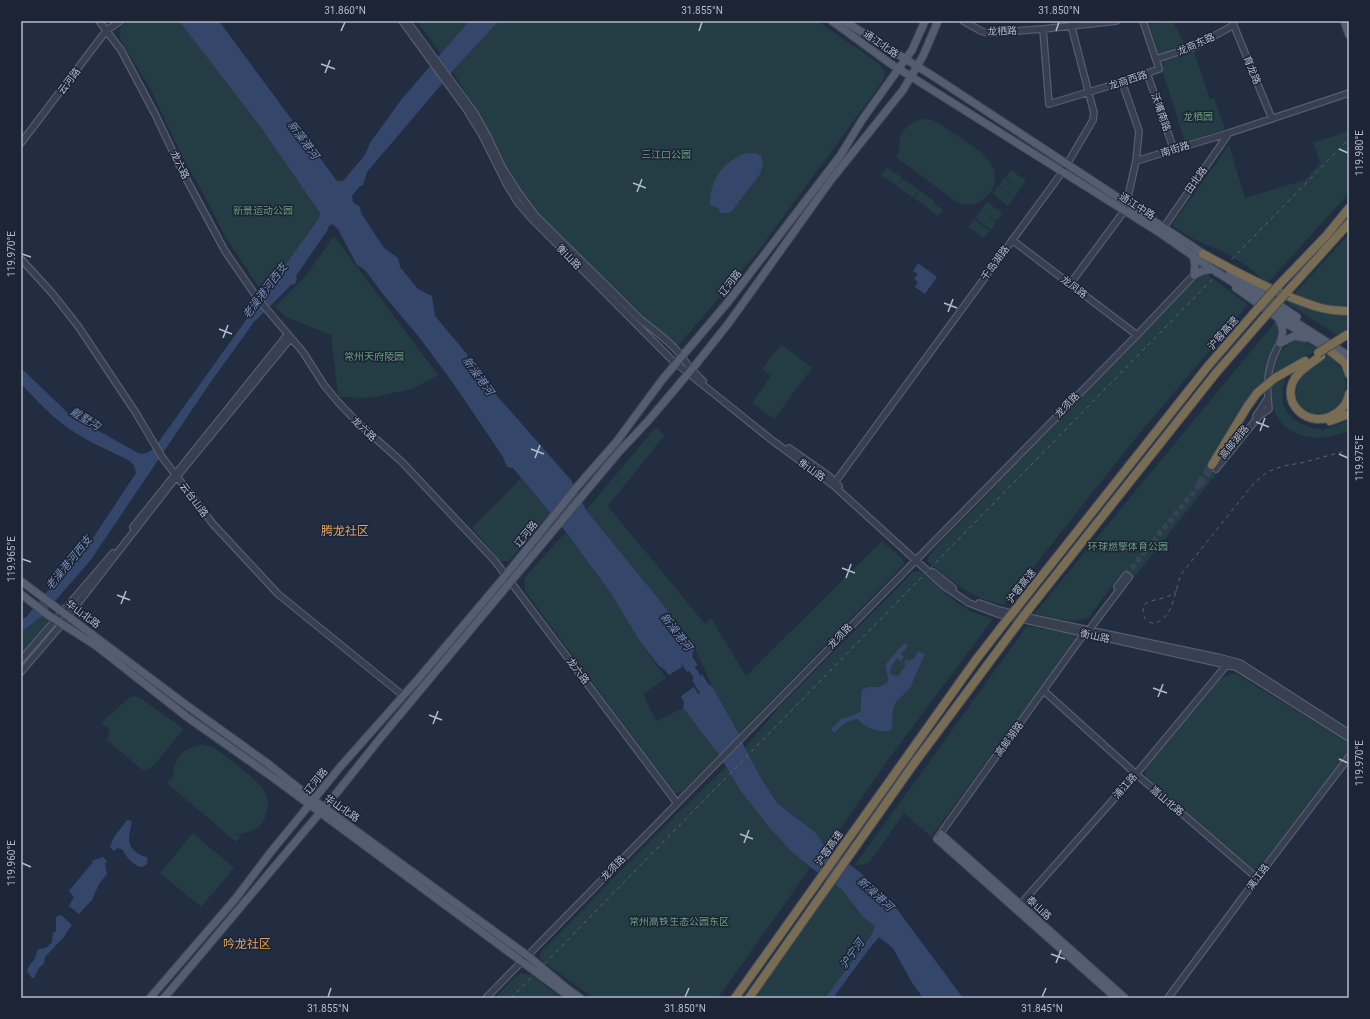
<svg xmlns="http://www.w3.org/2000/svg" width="1370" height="1019" viewBox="0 0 1370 1019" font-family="Roboto,'Noto Sans SC',sans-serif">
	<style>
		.green { fill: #243c43 }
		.water { fill: #34466a }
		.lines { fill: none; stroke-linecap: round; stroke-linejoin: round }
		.river { stroke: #34466a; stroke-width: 7 }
		.minor-tunnel { stroke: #384257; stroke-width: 5.5; stroke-dasharray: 5.5 3; stroke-linecap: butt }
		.highway-tunnel { stroke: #384257; stroke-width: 8; stroke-dasharray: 8 4; stroke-linecap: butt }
		.minor-casing { stroke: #555d6f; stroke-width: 8 }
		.major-casing { stroke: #40485a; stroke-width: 9 }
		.highway-casing { stroke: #3f4759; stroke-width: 10 }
		.minor { stroke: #373f51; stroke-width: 5.5 }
		.major { stroke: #555e71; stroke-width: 7 }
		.highway { stroke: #786d53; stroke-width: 8 }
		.rail { stroke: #586379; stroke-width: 1; stroke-dasharray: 4 4; stroke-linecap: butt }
		.highway-bridge-casing { stroke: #3f4759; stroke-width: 10; stroke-linecap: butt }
		.highway-bridge { stroke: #786d53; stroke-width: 8 }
		.ticks { fill: none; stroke: #b3bacc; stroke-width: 1.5 }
		.labels { text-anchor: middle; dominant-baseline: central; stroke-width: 3; stroke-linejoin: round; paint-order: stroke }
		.street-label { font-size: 10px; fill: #b3bacc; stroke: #1c2436 }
		.park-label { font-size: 10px; fill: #689f7a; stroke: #1c2436 }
		.water-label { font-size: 11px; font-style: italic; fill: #788db6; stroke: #1c2436 }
		.quarter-label { font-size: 12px; fill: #dfa15b; stroke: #1c2436 }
		.neatline { fill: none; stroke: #b3bacc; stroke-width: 1.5 }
		.ticks-label { font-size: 10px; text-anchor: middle; fill: #b3bacc }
	</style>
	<rect width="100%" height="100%" fill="#222d42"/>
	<path class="green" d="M 128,21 L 179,21 L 259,125 L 320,213 L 319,218 L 264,295 L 226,238 L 207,200 L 182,156 L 151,90 L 121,41 L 119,31 L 121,26 Z
		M 417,21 L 469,21 L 441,54 Z
		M 499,21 L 817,21 L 880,64 L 885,72 L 883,81 L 757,253 L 679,345 L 676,346 L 656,327 L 642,319 L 534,209 L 504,166 L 485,125 L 453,72 L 458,65 Z
		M 1173,22 L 1186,47 L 1159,56 L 1149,24 Z
		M 1193,49 L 1210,99 L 1214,98 L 1225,129 L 1185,142 L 1159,60 Z
		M 923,119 L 932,120 L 940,124 C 952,133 981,149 989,161 C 998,172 997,188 986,197 C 978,205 968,206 958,203 L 896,157 C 901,149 898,147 900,139 C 902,127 912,122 923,119 Z
		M 1349,131 L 1349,193 L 1266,285 L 1254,271 L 1228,254 L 1191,238 L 1173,226 L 1173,223 L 1229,145 L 1245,198 L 1305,180 L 1320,163 L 1313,143 Z
		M 887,167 L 902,178 L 897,186 L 881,175 Z
		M 1011,170 L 1026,181 L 1020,189 L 1005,177 Z
		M 1004,178 L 1020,189 L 1014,197 L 999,186 Z
		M 903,179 L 919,190 L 913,198 L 897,186 Z
		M 998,186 L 1014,198 L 1008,206 L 993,194 Z
		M 920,190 L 935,202 L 934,204 L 943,210 L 938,216 L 930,210 L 933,205 L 930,209 L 914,198 Z
		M 987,202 L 1002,213 L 997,221 L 981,210 Z
		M 981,210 L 996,222 L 991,230 L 975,218 Z
		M 974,219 L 990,231 L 984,238 L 968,227 Z
		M 1349,234 L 1349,308 L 1331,307 L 1292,296 Z
		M 334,236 L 438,375 L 412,389 L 370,398 L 338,397 L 331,335 L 286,317 L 275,307 L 304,278 Z
		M 1207,274 L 1248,305 L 1129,446 L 1004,605 C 970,598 953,582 927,561 L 929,555 L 1197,276 Z
		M 1288,301 C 1308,309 1327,315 1349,315 L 1349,328 L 1337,335 L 1287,303 Z
		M 1275,322 L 1282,327 C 1280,334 1279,341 1276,347 C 1269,361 1265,364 1265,381 L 1251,394 L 1209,466 L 1218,472 L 1133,579 L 1123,571 L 1089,617 C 1073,626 1052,616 1034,614 Z
		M 1294,341 L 1303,341 L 1319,349 L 1273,376 C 1274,359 1279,349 1294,341 Z
		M 781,344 L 812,368 L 774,419 L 752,403 L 771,376 L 762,369 Z
		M 1328,355 C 1340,366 1349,375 1345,391 C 1336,435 1275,410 1304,374 C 1311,366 1320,361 1328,355 Z
		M 1288,373 C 1277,396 1281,417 1307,426 C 1312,428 1320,430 1325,429 C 1333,427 1342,423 1349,420 L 1349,431 C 1328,439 1305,442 1286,427 C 1282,424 1277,418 1275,413 C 1271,404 1272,394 1271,385 Z
		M 656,427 L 665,435 L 608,506 L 705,624 L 711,618 L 746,676 L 882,541 L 902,558 L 904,564 L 739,734 L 712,686 L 695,649 L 666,608 L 586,510 Z
		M 521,478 L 550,513 L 509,561 L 501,561 L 472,528 Z
		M 566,532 L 612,595 L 639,640 L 666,678 L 643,694 L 656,721 L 683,708 L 719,755 L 682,792 L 674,793 L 525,591 L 525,577 Z
		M 920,571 L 955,601 L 970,611 L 993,619 L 888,760 L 827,848 L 824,845 L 815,832 L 778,804 L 761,778 L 745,748 L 780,706 L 913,572 Z
		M 42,615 L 47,620 L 48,625 L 21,655 L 21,632 Z
		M 1027,626 L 1075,634 L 1075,641 L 931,837 L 904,813 L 869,863 L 854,866 Z
		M 1235,673 L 1349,743 L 1349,753 L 1259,870 L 1251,869 L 1146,778 L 1145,768 L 1221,678 Z
		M 135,696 L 140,698 L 184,729 L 154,765 C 150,768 147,770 141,769 L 107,740 L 110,730 L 101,723 L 130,697 Z
		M 203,745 L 212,747 L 219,751 C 227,757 235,764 243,770 C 259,783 275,795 265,818 C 260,830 249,833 238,834 L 240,837 L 236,842 L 167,783 L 171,778 L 173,780 C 172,760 183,746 203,745 Z
		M 726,767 C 749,805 777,839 810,868 L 718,998 L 593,998 L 541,960 L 540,957 L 541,952 L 678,813 Z
		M 193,833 L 234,868 L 201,907 L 160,873 Z
		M 833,884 L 841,889 L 864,918 L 876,926 L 872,934 L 825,998 L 753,998 Z
		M 522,973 L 531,975 L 562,998 L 495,998 L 517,975 Z"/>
	<path class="water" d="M 179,21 L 219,21 L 337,181 L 343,181 L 365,155 L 370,143 L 401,100 L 469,21 L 499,21 L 458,65 L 367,172 L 363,185 L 359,187 L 352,196 L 353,202 L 360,207 L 361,213 L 384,248 L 398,258 L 400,267 L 418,289 L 432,296 L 435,316 L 467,354 L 471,367 L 477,370 L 484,381 L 571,480 L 586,510 L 666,608 L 695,649 C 690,655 693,659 698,665 L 687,672 L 680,662 L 682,667 L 669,675 L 665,670 L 659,666 L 639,640 L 612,595 L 566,532 L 513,468 L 507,467 L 503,457 L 453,383 L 419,337 L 386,298 L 365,270 L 357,265 L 338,229 L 332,224 L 329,226 L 327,231 L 296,276 L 297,279 L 295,284 L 291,285 L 254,322 L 210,383 L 90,561 L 41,617 L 21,632 L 21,620 L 26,617 L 50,588 L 70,569 L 83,553 L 136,473 L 134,466 L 130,461 C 106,449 79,438 59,421 C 45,410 33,396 21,384 L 21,368 L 70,415 L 138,453 C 149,456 154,448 160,440 L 319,218 L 320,213 L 259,125 Z
		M 746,153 L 756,153 L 761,156 L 763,164 L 760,174 L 732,211 L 728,213 L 720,213 L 718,208 L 710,205 C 709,181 724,160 746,153 Z
		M 918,263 L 937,277 L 925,294 L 915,287 L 918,282 L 914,279 L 918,274 L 913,271 Z
		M 904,643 L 908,646 L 901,654 L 904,657 L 901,661 L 897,658 C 893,664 888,669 892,675 L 898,676 L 906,665 L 904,662 L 906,659 L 908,661 L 914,659 L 918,651 L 925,654 L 910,688 L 895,703 L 893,710 L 892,729 L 890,731 C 878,733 865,728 858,719 C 848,720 841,726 834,733 L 831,729 L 841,719 L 858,713 L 861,711 L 861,693 L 863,689 L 868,687 L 879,687 L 887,683 L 888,678 L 885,665 Z
		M 702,674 L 708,684 L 712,686 L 739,734 L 745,748 L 761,778 L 778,804 L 815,832 L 824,845 L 862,874 L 891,901 L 963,998 L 923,998 L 911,981 L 893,948 L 879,937 L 869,949 L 833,998 L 825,998 L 872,934 L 875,926 L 864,918 L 841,889 L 810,867 L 791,851 L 768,826 L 740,790 L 719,755 L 683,708 L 684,702 L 681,696 L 694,687 L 698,694 L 700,693 L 692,680 Z
		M 127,820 L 129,820 L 132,822 C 129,835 125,846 139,854 C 142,856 145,856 148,858 L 147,864 C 145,865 143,867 141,867 C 134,866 125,856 123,850 L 118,848 L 114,851 L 110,847 L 114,837 Z
		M 103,857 L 107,861 L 105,864 L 107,874 L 99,884 L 92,900 L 79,914 L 69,906 L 74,897 L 69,891 L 93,862 L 92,861 Z
		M 61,915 L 72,925 L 63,938 L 45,957 L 44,963 L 39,968 L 34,978 L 32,978 L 27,971 C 28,966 32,963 35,958 C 36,955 36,952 39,949 L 46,948 L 52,942 L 53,933 L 56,931 L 56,917 Z"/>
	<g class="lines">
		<path class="river" d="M 686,662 L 695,673 L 700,685"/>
		<path class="minor-tunnel" d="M 1126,575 L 1214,467"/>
		<path class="highway-tunnel" d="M 1199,485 L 1212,465"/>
		<defs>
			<path id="minor" d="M 99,21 L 121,50 L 155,114 L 183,173 L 225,251 L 258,299 L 303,352 L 324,385 L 338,402 L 357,422 L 402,462 L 495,561 L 677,803
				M 402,21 L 466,109 L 482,135 L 507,185 L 518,203 L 531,218 L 672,360 L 773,441 L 833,485 L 944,586 L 969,603 L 998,614 L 1236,667 L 1349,738
				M 407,21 L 474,112 L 488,137 L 502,167 L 520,195 L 535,215 L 641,320 C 654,330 669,341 679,353 C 686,363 694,373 703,381
				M 963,21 L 981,31 L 988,33 L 1043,29 L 1116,21
				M 1232,21 L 1272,119
				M 1043,29 L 1049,104 L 1122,82 L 1159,69 L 1143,21
				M 1156,59 L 1194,47 L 1234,25
				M 1147,73 L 1174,150
				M 1122,82 L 1139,131 L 1136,161
				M 21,143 L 106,31 L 120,21
				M 1164,227 L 1229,133
				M 1012,240 L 1137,335
				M 21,259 L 52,293 L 78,326 L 136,413 L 162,457 L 213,524 L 278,594 L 411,702
				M 1070,284 L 1125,210 L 1136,161 L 1229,133 L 1349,93
				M 1256,416 L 1268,398
				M 789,448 L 829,476 L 839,486
				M 1216,469 L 1259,416 L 1269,409 C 1266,384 1267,365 1280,343
				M 833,485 L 1063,171 L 1093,120 L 1094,113 L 1070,21
				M 133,527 L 288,334
				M 933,572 L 953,588
				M 1117,587 L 1126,575
				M 979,603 L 999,610 L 1027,617 L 1221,658 L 1240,663 L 1349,733
				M 21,660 L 113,553
				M 21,672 L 62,624 L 170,485 L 291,338
				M 1044,691 L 1136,774 L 1257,878
				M 938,837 L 1081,638 L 1086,634 L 1129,577
				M 1018,907 L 1136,774 L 1229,662
				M 486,998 L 1137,335 L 1194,275
				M 1168,998 L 1257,878 L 1349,757"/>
			<path id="major" d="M 832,21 L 891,64 L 1160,233 L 1212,269 L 1349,356
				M 844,21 L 933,76 L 1207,256
				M 1344,21 L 1349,35
				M 1193,255 L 1195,265 L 1194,275
				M 1230,272 L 1297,317
				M 1194,275 L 1202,271 L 1212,269 L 1214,270
				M 1236,288 L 1281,320 L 1329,350
				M 1279,320 C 1284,328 1283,334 1280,343
				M 1280,343 L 1294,336 L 1306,338
				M 21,581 L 189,707 L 267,763 L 311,798 L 528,956 L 565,987 L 580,998
				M 21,594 L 48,615 L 95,645 L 187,717 L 268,774 L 571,998
				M 941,834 L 1125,998
				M 937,839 L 1116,998
				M 150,998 L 236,898 L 270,853 L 341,766 L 419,678 L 506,575 L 576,488 L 617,441 L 662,380 L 728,302 L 840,156 L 862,120 L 912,50 L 925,21
				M 164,998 L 339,790 L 382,736 L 618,453 L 648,421 L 697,363 L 728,324 L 831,180 L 903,90 L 923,56 L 938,21"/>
			<path id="highway" d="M 1203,254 C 1233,270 1263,287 1295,299 C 1313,306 1329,312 1349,311
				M 1277,287 L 1326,236 L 1349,208
				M 1286,293 L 1349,223
				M 1329,350 L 1345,363 L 1349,374
				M 1321,356 C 1314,361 1306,366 1299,373 C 1274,400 1310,434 1338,412 C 1343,408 1348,401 1349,394
				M 1275,378 L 1305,361
				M 1330,421 L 1349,414
				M 1212,465 L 1247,407
				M 1018,606 L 1208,366 L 1253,314
				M 1029,609 L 1216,373 L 1262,320
				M 735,998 L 975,661 L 1006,621
				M 749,998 L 913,765 L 1017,625"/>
		</defs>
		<use href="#minor" class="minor-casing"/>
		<use href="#major" class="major-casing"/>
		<use href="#highway" class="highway-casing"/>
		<use href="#minor" class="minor"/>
		<use href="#major" class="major"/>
		<use href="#highway" class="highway"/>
		<path class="rail" d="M 1177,590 C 1169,600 1156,597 1145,604 C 1139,615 1148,628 1160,621 C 1175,612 1175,586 1182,573 L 1254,483 L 1267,472 L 1283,466 L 1301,463 L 1349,450
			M 511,998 L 1349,139"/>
		<defs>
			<path id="highway-bridge" d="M 1253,314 L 1277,287
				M 1262,320 L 1286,293
				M 1318,353 L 1348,334
				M 1247,407 L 1257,393 L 1275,378
				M 1006,621 L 1018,606
				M 1017,625 L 1029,609"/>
		</defs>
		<use href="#highway-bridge" class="highway-bridge-casing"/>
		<use href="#highway-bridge" class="highway-bridge"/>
	</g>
	<path class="ticks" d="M 341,31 L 345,22M 699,31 L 702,22M 1056,31 L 1059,22M 321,64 L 335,69M 325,73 L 330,60M 1339,149 L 1348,153M 633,183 L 646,188M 637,192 L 642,179M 22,254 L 31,257M 944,303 L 957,308M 948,312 L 953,299M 219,329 L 232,334M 223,338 L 228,325M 1256,422 L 1269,427M 1260,431 L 1265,418M 531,449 L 544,454M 1339,454 L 1348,458M 535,458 L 540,445M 22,559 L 31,562M 842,568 L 855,573M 846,578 L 851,564M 117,595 L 130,600M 121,604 L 126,591M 1153,688 L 1167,693M 1158,697 L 1163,684M 429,715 L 442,720M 433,724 L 438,711M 1339,759 L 1348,763M 740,834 L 753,839M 744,843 L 749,830M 22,863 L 31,867M 1051,954 L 1065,959M 1056,963 L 1061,950M 328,997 L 331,988M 685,997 L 689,988M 1042,997 L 1046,988"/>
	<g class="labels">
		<g class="street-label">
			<text transform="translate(1002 31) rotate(-2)">龙栖路</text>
			<text transform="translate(881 44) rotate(35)">通江北路</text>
			<text transform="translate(1196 44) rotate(-24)">龙商东路</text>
			<text transform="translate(1252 70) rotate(68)">育龙路</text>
			<text transform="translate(1128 80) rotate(-18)">龙商西路</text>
			<text transform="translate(69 81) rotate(-53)">云河路</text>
			<text transform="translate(1161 112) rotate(71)">沃嘴南路</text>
			<text transform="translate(1175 149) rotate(-17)">南街路</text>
			<text transform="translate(180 165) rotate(64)">龙六路</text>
			<text transform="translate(1196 180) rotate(-55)">田北路</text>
			<text transform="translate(1137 206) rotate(32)">通江中路</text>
			<text transform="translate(569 257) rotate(45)">衡山路</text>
			<text transform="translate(995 263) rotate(-54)">千岛湖路</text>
			<text transform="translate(730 283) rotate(-52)">辽河路</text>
			<text transform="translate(1074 287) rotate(37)">龙凤路</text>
			<text transform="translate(1223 333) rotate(-49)">沪蓉高速</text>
			<text transform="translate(1067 405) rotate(-46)">龙须路</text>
			<text transform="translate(364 429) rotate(43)">龙六路</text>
			<text transform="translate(1234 442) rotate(-51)">高邮湖路</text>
			<text transform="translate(812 470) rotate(36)">衡山路</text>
			<text transform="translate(194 500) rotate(53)">云台山路</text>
			<text transform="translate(526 534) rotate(-51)">辽河路</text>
			<text transform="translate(1021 586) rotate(-52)">沪蓉高速</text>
			<text transform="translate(83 614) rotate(36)">华山北路</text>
			<text transform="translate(840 636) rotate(-46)">龙须路</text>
			<text transform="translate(1095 636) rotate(12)">衡山路</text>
			<text transform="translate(578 671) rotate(53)">龙六路</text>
			<text transform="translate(1009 739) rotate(-54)">高邮湖路</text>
			<text transform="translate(316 781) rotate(-51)">辽河路</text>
			<text transform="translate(1125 786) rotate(-49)">浦江路</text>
			<text transform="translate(1167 801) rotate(40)">嵩山北路</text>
			<text transform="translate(342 808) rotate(35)">华山北路</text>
			<text transform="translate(829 848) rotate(-55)">沪蓉高速</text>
			<text transform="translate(613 868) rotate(-46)">龙须路</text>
			<text transform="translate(1258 877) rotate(-53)">漓江路</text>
			<text transform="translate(1039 908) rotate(42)">泰山路</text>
		</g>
		<g class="park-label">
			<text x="1198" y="116">龙栖园</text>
			<text x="666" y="154">三江口公园</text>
			<text x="263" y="210">新景运动公园</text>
			<text x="374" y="356">常州天府陵园</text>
			<text x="1128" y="546">环球燃擎体育公园</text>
			<text x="679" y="921">常州高铁生态公园东区</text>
		</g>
		<g class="water-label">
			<text transform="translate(303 140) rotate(53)">新藻港河</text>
			<text transform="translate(265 291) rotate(-53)">老澡港河西支</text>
			<text transform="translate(478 376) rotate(54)">新澡港河</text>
			<text transform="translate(85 419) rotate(31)">戴墅沟</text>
			<text transform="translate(69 563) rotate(-51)">老澡港河西支</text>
			<text transform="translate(676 632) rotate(52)">新澡港河</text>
			<text transform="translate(875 894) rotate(42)">新澡港河</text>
			<text transform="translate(852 954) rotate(-54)">沪宁河</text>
		</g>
		<g class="quarter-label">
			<text x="345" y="531">腾龙社区</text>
			<text x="247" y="944">吟龙社区</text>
		</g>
	</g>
	<rect width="1370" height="1019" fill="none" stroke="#1c2436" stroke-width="44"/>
	<rect x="22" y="22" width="1326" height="975" class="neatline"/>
	<g class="ticks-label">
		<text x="345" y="14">31.860°N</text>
		<text x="702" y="14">31.855°N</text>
		<text x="1059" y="14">31.850°N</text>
		<text transform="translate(1359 153) rotate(-90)" y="4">119.980°E</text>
		<text transform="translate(11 254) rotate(-90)" y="4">119.970°E</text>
		<text transform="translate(1359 458) rotate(-90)" y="4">119.975°E</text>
		<text transform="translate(11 559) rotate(-90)" y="4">119.965°E</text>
		<text transform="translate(1359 763) rotate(-90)" y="4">119.970°E</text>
		<text transform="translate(11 863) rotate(-90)" y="4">119.960°E</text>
		<text x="328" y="1012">31.855°N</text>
		<text x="685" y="1012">31.850°N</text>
		<text x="1042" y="1012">31.845°N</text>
	</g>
</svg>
